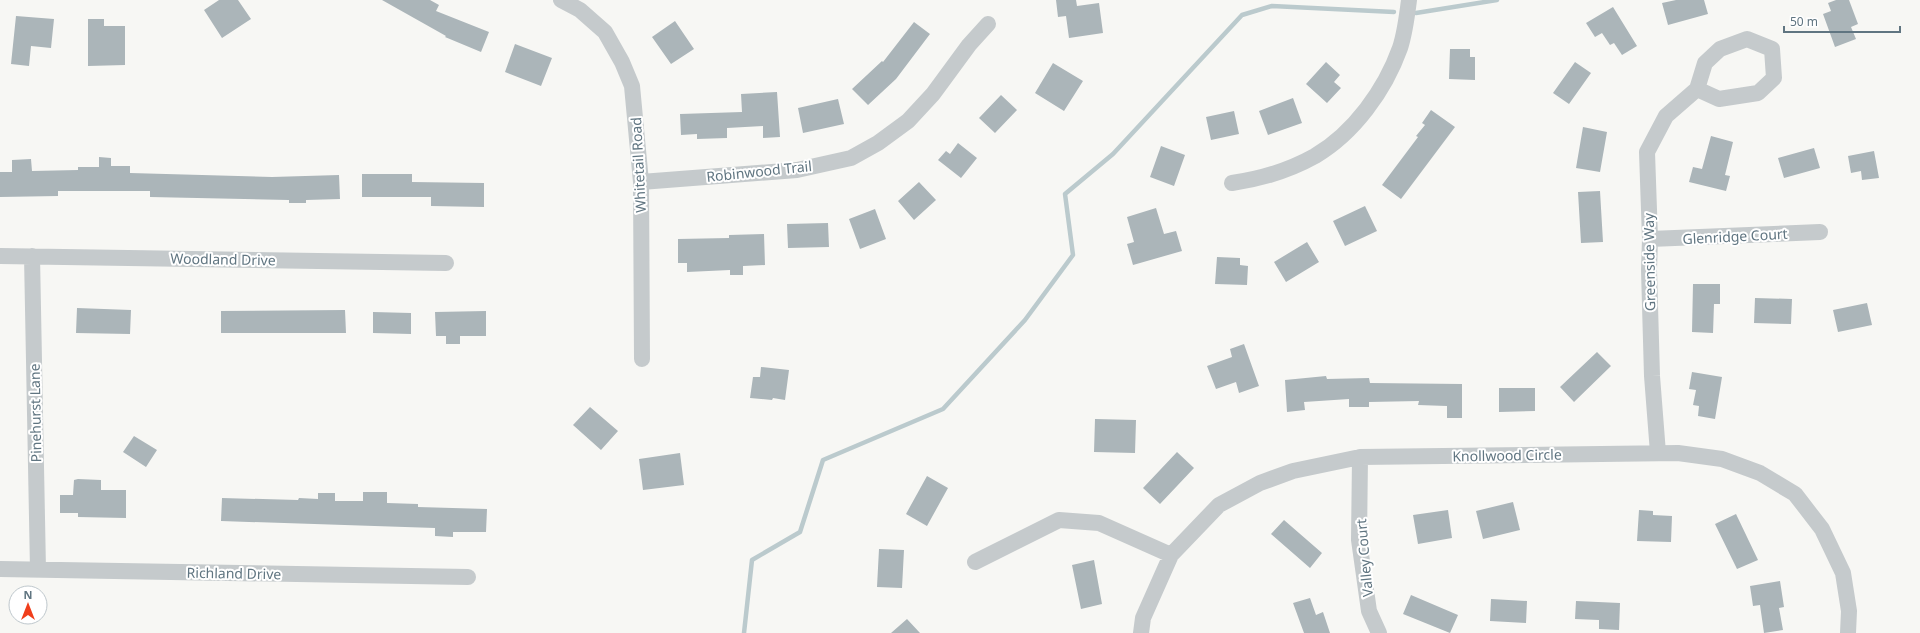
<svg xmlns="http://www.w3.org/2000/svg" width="1920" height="633" viewBox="0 0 1920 633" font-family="'Noto Sans',sans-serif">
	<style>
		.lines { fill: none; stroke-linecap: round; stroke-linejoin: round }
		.stream { stroke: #bbcacd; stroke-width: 4.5 }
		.building { fill: #abb5b9 }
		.street { stroke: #c5cacc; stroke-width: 16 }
		.labels { text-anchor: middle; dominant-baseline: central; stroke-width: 4; stroke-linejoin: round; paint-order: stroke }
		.street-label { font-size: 14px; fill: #607581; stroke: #fff }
	</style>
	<rect width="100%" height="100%" fill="#f7f7f4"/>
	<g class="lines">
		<path class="stream" d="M 1416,13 L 1497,0
			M 744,633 L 752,560 L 800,532 L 823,460 L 943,409 L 1025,320 L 1073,255 L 1065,194 L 1113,154 L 1242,15 L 1272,6 L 1394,12"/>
	</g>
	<path class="building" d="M 219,0 L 238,0 L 251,19 L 222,38 L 204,10 Z
		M 382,0 L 430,0 L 439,5 L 436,11 L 489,32 L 481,52 L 445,37 L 446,36 Z
		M 1056,0 L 1076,0 L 1077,6 L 1099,3 L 1103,33 L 1069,38 L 1066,16 L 1058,17 Z
		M 1676,0 L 1704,0 L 1708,14 L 1668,25 L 1662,3 Z
		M 1836,0 L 1849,0 L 1858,24 L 1851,27 L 1856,39 L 1835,47 L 1823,14 L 1831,11 L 1828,3 Z
		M 1613,7 L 1637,46 L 1622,55 L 1614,43 L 1610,45 L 1602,33 L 1595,37 L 1586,23 Z
		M 16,16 L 54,19 L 51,48 L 31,46 L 29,66 L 11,64 Z
		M 88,19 L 104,19 L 104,26 L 125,26 L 125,65 L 88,66 Z
		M 675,21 L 694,49 L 671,64 L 652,37 Z
		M 914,22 L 930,34 L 896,79 L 868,105 L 852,89 L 882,61 L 883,62 Z
		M 515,44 L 552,58 L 541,86 L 505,72 Z
		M 1450,49 L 1470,49 L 1470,57 L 1475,57 L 1475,80 L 1449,79 Z
		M 1326,62 L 1340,75 L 1334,82 L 1341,88 L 1327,103 L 1306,84 Z
		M 1575,62 L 1591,73 L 1569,104 L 1553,93 Z
		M 1053,63 L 1083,81 L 1064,111 L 1035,93 Z
		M 777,92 L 780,137 L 763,138 L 763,126 L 727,128 L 727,138 L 697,139 L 697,134 L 681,135 L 680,114 L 742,112 L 741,94 Z
		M 1001,95 L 1017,110 L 995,133 L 979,118 Z
		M 1293,98 L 1302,123 L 1268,135 L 1259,111 Z
		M 838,99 L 844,124 L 803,133 L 798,108 Z
		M 1431,110 L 1455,127 L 1401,199 L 1382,185 L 1418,137 L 1416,136 L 1425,125 L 1422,123 Z
		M 1234,111 L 1239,134 L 1211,140 L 1206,117 Z
		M 1583,127 L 1607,132 L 1600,172 L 1576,168 Z
		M 1711,136 L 1733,142 L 1725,175 L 1730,176 L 1726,191 L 1689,182 L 1693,167 L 1702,169 Z
		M 958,143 L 977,158 L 961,178 L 938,160 L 946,151 L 950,154 Z
		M 1161,146 L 1185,155 L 1174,186 L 1150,177 Z
		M 1814,148 L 1820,168 L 1784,178 L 1778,158 Z
		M 1874,151 L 1879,178 L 1862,180 L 1861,171 L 1851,173 L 1848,156 Z
		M 99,157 L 111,158 L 111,166 L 130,166 L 130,173 L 272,177 L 339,175 L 340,199 L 306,200 L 306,203 L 289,203 L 289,200 L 150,197 L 150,191 L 58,191 L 58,196 L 0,197 L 0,172 L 12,172 L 12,160 L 31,159 L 32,171 L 78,170 L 78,167 L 99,167 Z
		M 362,174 L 412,174 L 412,182 L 484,183 L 484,207 L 431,206 L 431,197 L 362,197 Z
		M 919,182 L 936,200 L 914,220 L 898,201 Z
		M 1600,191 L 1603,242 L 1581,243 L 1578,192 Z
		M 1365,206 L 1377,231 L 1345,246 L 1333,221 Z
		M 1156,208 L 1164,234 L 1176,231 L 1182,251 L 1133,265 L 1127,244 L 1134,242 L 1127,217 Z
		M 875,209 L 886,239 L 860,249 L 849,219 Z
		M 828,223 L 829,247 L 788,248 L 787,224 Z
		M 764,234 L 765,265 L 743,266 L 743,275 L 730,275 L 730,270 L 687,272 L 687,263 L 678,263 L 678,239 L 729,238 L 729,235 Z
		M 1307,242 L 1319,262 L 1286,282 L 1274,262 Z
		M 1217,257 L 1240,258 L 1240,265 L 1248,266 L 1247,285 L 1215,284 Z
		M 1693,284 L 1720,284 L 1720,304 L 1714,304 L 1713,333 L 1692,332 Z
		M 1755,298 L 1792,299 L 1791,324 L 1754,323 Z
		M 1867,303 L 1872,325 L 1838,332 L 1833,310 Z
		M 77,308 L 131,310 L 130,334 L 76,333 Z
		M 345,310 L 346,333 L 221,333 L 221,311 Z
		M 486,311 L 486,336 L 460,336 L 460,344 L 446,344 L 446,336 L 436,336 L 435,312 Z
		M 373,312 L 411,313 L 411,334 L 373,333 Z
		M 1244,344 L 1259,386 L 1239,393 L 1236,382 L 1216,389 L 1207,366 L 1232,357 L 1230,349 Z
		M 1597,352 L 1611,366 L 1574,402 L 1560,387 Z
		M 761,367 L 789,370 L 785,400 L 773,398 L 772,400 L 750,398 L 753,377 L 760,377 Z
		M 1692,372 L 1722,377 L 1715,419 L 1698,416 L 1699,406 L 1693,405 L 1696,390 L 1689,389 Z
		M 1326,376 L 1327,379 L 1369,378 L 1370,383 L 1462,384 L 1462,418 L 1447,418 L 1447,406 L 1418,405 L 1419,401 L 1369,402 L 1369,407 L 1349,407 L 1349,399 L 1304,402 L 1305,410 L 1287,412 L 1285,380 Z
		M 1499,388 L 1535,388 L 1535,411 L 1499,412 Z
		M 590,407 L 618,431 L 601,450 L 573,425 Z
		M 1095,419 L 1136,420 L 1135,453 L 1094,452 Z
		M 134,436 L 157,450 L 146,467 L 123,452 Z
		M 1177,452 L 1194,468 L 1160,504 L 1143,488 Z
		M 680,453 L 684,485 L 643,490 L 639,459 Z
		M 927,476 L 948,488 L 927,526 L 906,514 Z
		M 78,479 L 101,480 L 101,490 L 126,490 L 126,518 L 78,517 L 78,513 L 60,513 L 60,495 L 73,495 L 74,480 Z
		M 363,492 L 387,492 L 387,503 L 418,504 L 418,507 L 487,509 L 486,532 L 453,532 L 453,537 L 435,536 L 435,528 L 221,521 L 222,498 L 298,500 L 299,498 L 318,499 L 318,493 L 335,493 L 335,501 L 363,501 Z
		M 1513,502 L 1520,530 L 1483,539 L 1476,511 Z
		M 1448,510 L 1452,538 L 1418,544 L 1413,515 Z
		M 1639,510 L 1653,511 L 1653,515 L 1672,516 L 1671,542 L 1637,541 Z
		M 1736,514 L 1758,560 L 1737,569 L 1715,524 Z
		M 1284,520 L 1322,553 L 1310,568 L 1271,534 Z
		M 879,549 L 904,550 L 902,588 L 877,587 Z
		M 1094,560 L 1102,604 L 1081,609 L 1072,565 Z
		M 1780,581 L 1784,607 L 1779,608 L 1783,630 L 1764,633 L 1760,605 L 1753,606 L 1750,586 Z
		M 1411,595 L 1458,615 L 1450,633 L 1403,614 Z
		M 1310,598 L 1316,615 L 1323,612 L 1330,633 L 1304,633 L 1293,603 Z
		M 1491,599 L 1527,601 L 1526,623 L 1490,621 Z
		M 1576,601 L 1620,603 L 1619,630 L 1599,629 L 1599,620 L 1575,619 Z
		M 907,619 L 920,633 L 891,633 Z"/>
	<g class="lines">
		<path class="street" d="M 561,0 L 580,10 L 605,32 L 622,62 L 632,86 L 641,182 L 642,359
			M 1747,39 L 1772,49 L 1774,78 L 1758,93 L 1719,99 L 1697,89 L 1705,63 L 1720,49 Z
			M 641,182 L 797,170 L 851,158 L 878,143 L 908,121 L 933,94 L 969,45 L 988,24
			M 1232,183 C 1260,179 1290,170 1315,156 C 1354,133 1385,90 1400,48 C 1405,33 1407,16 1409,0
			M 1650,239 L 1820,232
			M 0,256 L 446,263
			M 32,256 L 38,570
			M 1658,453 L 1652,376 L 1649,270 L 1650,239 L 1647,152 L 1666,116 L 1697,89
			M 1360,457 L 1359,540 L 1369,611 L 1379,633
			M 975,562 L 1059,520 L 1099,523 L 1171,555
			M 0,569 L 468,577
			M 1141,633 L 1143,618 L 1171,555 L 1219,505 L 1260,483 L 1293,471 L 1360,457 L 1678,453 L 1722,459 L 1760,473 L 1795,494 L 1822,529 L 1843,573 L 1849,611 L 1848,633"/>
	</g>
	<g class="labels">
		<g class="street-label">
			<text transform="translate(638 165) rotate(-93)">Whitetail Road</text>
			<text transform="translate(759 171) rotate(-6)">Robinwood Trail</text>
			<text transform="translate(1735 236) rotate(-3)">Glenridge Court</text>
			<text transform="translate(223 259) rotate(1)">Woodland Drive</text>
			<text transform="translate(1649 262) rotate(-91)">Greenside Way</text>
			<text transform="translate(35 413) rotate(-91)">Pinehurst Lane</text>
			<text transform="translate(1507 455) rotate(-1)">Knollwood Circle</text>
			<text transform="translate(1364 558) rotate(-95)">Valley Court</text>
			<text transform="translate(234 573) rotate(1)">Richland Drive</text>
		</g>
	</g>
	<g transform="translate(28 605)"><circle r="19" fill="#ffffff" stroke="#bfc8cd"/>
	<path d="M0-3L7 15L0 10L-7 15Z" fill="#f03e1b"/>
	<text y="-6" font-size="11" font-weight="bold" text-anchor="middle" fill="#607581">N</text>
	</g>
	<path d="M1784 26v6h116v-6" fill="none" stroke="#607581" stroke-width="2"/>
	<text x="1790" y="26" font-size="12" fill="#607581" stroke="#ffffff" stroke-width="3" paint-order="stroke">50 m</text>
</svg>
